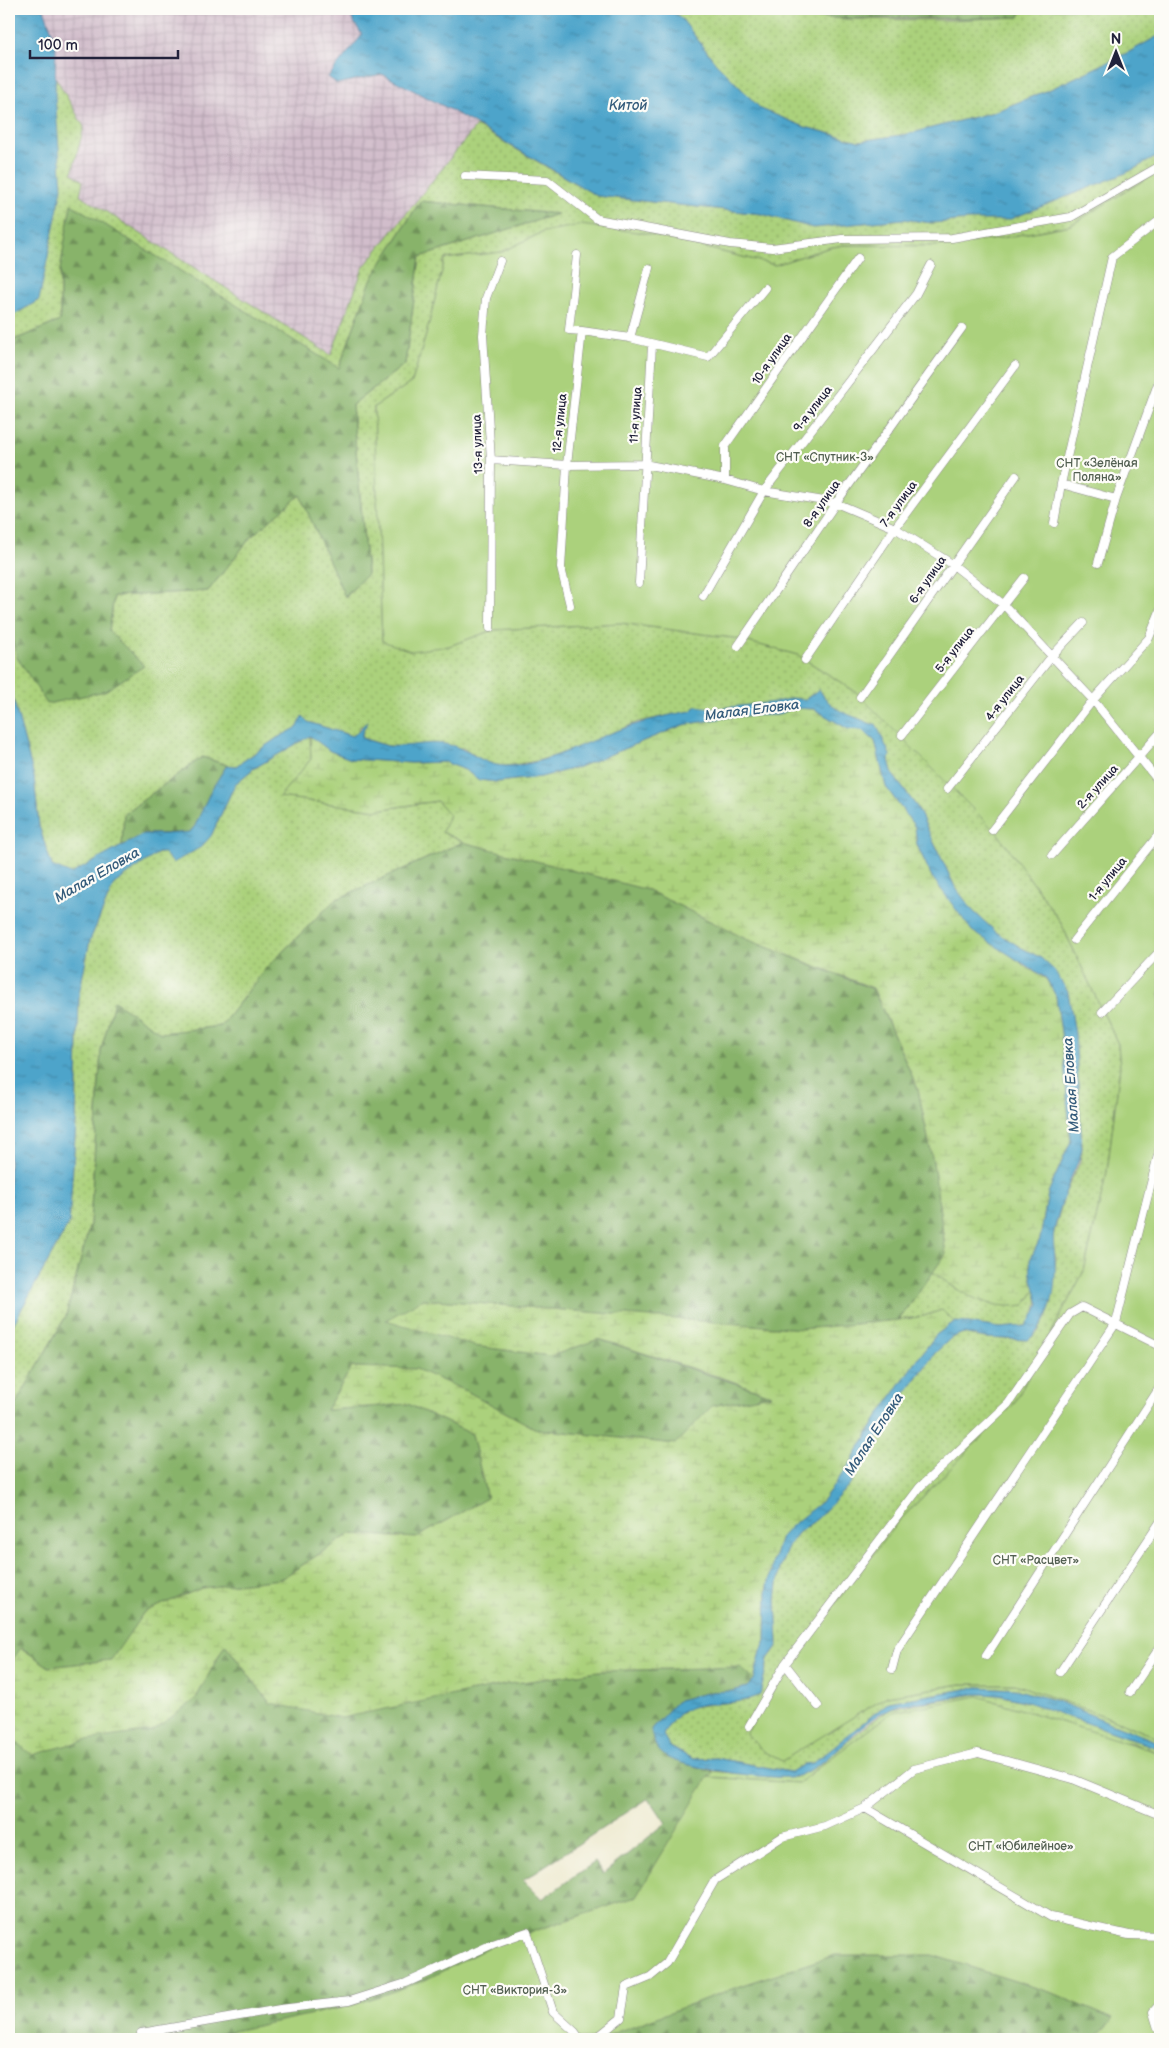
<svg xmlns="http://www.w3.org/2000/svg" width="1169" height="2048" viewBox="0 0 1169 2048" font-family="'Balsamiq Sans',sans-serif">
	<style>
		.industrial { fill: url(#industrial-grid) }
		.grass { fill: url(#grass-dots); stroke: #667a5b }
		.forest { fill: url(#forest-firs); stroke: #556a53; fill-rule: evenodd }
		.wetland { fill: url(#wetland-marsh); stroke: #667a5b }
		.garden { fill: #abd17b; stroke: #667a5b }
		.water { fill: url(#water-ripples); stroke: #386382 }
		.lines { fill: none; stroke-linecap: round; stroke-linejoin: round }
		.minor-casing { stroke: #888684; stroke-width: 9 }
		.minor { stroke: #fff; stroke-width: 8 }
		.labels { text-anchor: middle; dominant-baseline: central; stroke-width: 4.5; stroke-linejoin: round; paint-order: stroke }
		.street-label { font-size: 12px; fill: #22223b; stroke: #fdfcf7 }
		.park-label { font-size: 12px; fill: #525f51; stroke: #fdfcf7 }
		.water-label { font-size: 14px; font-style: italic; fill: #355c7b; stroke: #fdfcf7 }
	</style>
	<defs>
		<pattern id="industrial-grid" width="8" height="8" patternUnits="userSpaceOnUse" patternTransform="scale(1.25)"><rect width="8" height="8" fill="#d1bdcb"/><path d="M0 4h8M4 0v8" fill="none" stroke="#b3a2af"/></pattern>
		<pattern id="grass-dots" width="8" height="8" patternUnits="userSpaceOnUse" patternTransform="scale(1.25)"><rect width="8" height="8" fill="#abd17b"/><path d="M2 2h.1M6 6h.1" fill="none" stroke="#93b36b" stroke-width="1.8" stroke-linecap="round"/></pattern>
		<pattern id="forest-firs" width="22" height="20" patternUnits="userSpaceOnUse" patternTransform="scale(1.25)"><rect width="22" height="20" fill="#88b36b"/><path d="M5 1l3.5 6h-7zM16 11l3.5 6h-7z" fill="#6f9159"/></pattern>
		<pattern id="wetland-marsh" width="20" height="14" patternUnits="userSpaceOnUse" patternTransform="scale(1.25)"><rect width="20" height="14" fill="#abd17b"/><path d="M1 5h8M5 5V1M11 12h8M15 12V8" fill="none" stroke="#93b36b"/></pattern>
		<pattern id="water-ripples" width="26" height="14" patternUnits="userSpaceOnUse" patternTransform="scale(1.25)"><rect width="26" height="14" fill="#4da4ca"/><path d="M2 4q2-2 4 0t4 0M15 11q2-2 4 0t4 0" fill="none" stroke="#4085a5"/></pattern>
	</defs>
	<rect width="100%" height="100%" fill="#fdfcf7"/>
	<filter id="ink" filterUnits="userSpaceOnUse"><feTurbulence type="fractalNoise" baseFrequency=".02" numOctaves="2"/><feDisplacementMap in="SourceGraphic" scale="10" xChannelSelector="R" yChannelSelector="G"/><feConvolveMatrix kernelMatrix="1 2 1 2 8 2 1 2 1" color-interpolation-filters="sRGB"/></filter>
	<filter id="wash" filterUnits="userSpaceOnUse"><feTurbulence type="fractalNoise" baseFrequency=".0096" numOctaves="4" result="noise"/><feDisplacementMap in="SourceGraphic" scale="20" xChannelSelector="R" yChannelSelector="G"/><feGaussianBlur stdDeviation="1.12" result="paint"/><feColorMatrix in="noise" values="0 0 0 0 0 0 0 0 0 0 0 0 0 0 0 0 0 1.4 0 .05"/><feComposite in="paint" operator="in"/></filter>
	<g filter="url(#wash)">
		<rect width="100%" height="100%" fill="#ede9ce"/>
		<path class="industrial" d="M 44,9 L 346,9 L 362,35 L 328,77 L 338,84 L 382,74 L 449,109 L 476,126 L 363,268 L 331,355 L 80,195 L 72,173 L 84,127 L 56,78 L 56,43 Z"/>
		<path class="grass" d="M 669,9 L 763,9 L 783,14 L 845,19 L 949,20 L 1019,17 L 1022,9 L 1160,9 L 1160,35 L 1131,51 L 1053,88 L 994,112 L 908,134 L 859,141 L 805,127 L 761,109 L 715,62 L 681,18 Z
			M 56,78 L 84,127 L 72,173 L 83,181 L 80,195 L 331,355 L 363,268 L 476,126 L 597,196 L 762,214 L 813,228 L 903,219 L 932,223 L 968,220 L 1126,173 L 1160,155 L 1160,170 L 1071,225 L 991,240 L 936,246 L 844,245 L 828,248 L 775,265 L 645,233 L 543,232 L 502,252 L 445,259 L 426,335 L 412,382 L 374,407 L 382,641 L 449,646 L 493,630 L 620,623 L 734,638 L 798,655 L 856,692 L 999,835 L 1060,921 L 1118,1044 L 1120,1067 L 1107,1172 L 1084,1271 L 1014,1404 L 896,1524 L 846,1721 L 887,1696 L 961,1684 L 1015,1684 L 1113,1719 L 1160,1739 L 1160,1743 L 1057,1701 L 1015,1689 L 978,1687 L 889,1702 L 813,1763 L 804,1764 L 791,1772 L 716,1758 L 693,1759 L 670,1747 L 663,1735 L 671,1720 L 688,1707 L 749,1700 L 764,1678 L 768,1659 L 778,1645 L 776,1599 L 780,1568 L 788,1546 L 798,1533 L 818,1518 L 861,1466 L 897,1405 L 935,1353 L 951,1338 L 963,1333 L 985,1338 L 1028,1340 L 1038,1332 L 1048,1313 L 1056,1259 L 1052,1243 L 1054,1232 L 1065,1193 L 1080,1162 L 1082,1148 L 1075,1034 L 1068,992 L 1041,958 L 1020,947 L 996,932 L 973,911 L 955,887 L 917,807 L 893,775 L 889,760 L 871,724 L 840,712 L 825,700 L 812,694 L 805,700 C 789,697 788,701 775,703 C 758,705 710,710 697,706 L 691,711 L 638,722 L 568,752 L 537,761 L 506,766 L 495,765 L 480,759 L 463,748 L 388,746 L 362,738 L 362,733 L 364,729 L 361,725 L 356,734 L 352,736 L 308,722 L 277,738 L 236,766 L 227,765 L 202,757 L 124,814 L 122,846 L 71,875 L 52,866 L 39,826 L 34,777 L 9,683 L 9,628 L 17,657 L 109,631 L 114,596 L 208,591 L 251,537 L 300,494 L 346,597 L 367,573 L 352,405 L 405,364 L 420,257 L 556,214 L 420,201 L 371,281 L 339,368 L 60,270 L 60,321 L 9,342 L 9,318 L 39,300 Z
			M 310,735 L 311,759 L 280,797 L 377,810 L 437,801 L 450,815 L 442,832 L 463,842 L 335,900 L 266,968 L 221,1026 L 161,1033 L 114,1002 L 101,1051 L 90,1224 L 66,1316 L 9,1416 L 9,1332 L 69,1223 L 76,1122 L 79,994 L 90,940 L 114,884 L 154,855 L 211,836 L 235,784 L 253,769 Z
			M 933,1272 L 956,1289 L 1025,1305 L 1036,1289 C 1039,1308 1037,1311 1026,1326 L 999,1328 L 969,1323 L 954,1322 L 942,1310 L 924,1316 L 899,1320 Z
			M 976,1694 L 999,1695 L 1032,1703 L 1160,1749 L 1160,1753 L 1129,1742 L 816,1769 L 798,1783 L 708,1777 L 713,1771 L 777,1777 L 809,1771 L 821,1763 L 872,1721 L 891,1708 Z"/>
		<path class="forest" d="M 763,9 L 1022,9 L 1019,17 C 979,19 940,18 900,18 C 854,18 808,21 763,9 Z
			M 420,201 L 558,214 L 420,257 L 405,364 L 352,405 L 367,574 L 345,597 L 300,495 L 251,537 L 208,591 L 114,596 L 109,631 L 144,666 L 105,691 L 47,704 L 17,657 L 9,628 L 9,342 L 60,321 L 60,270 L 71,204 L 339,368 L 371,280 Z
			M 202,757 L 227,765 L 221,774 L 195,826 L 190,832 L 185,833 L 144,834 L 122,846 L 124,814 Z
			M 463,842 L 648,890 L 746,939 L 873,989 L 918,1089 L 933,1162 L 946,1254 L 899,1320 L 802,1329 L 422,1299 L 474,1346 L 551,1356 L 598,1339 L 772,1395 L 712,1406 L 676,1444 L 536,1429 L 470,1393 L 416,1369 L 352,1367 L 326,1410 L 408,1404 L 472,1434 L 487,1498 L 416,1538 L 350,1534 L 281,1579 L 202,1588 L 144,1612 L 112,1660 L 49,1667 L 22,1648 L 9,1665 L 9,1416 L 66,1316 L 90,1224 L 101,1051 L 114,1001 L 161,1033 L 221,1026 L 266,968 L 335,900 Z
			M 225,1644 L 270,1703 L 427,1700 L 508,1684 L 598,1671 L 741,1667 L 754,1680 L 747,1687 L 733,1691 L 711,1692 L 678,1700 L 651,1729 L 682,1763 L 713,1771 L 636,1897 L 493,1945 L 423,1981 L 350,2006 L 196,2039 L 9,2039 L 9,1887 L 13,1883 L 9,1871 L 9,1737 L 32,1754 L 86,1740 L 195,1700 ZM 649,1798 L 666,1823 L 603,1874 L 595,1862 L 542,1899 L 523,1880 Z
			M 835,1955 L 932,1955 L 1050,1992 L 1113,2019 L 1095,2039 L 598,2039 L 745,1984 Z"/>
		<path class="wetland" d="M 793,708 L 814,709 L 848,729 L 862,730 L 875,741 L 886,787 L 915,827 L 917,845 L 932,877 L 1023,965 L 1046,979 L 1056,996 L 1062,1039 L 1071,1141 L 1048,1193 L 1040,1239 L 1030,1260 L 1031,1275 L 1036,1289 L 1025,1305 C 987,1310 963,1295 933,1272 L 946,1254 L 933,1162 L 918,1089 L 873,988 L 746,939 L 648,890 L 463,842 L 442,832 L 449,815 L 437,801 L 377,810 L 279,797 L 311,759 L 310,735 L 330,751 L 351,759 L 411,763 L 445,762 L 465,770 L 479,780 L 497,782 L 541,777 L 579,767 L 683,725 L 736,716 L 778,715 Z
			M 423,1299 L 802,1329 L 899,1320 L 924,1316 L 942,1310 L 954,1322 L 936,1335 L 911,1368 L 878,1417 L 850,1464 L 822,1501 L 781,1537 L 773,1562 L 767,1591 L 766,1641 L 761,1651 L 754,1680 L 740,1667 L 598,1671 L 508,1684 L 341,1718 L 270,1703 L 225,1644 L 195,1700 L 152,1731 L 86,1740 L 32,1755 L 9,1737 L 9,1665 L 21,1648 L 49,1667 L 111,1660 L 144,1612 L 202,1588 L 281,1579 L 350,1534 L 416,1538 L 487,1498 L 472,1434 L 408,1404 L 326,1410 L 352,1367 L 416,1369 L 470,1393 L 536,1429 L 675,1444 L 712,1406 L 771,1395 L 729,1380 L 599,1339 L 551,1356 L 474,1346 L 386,1320 Z"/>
		<path class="garden" d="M 1160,170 L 1160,1739 L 1113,1719 L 1015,1684 L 961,1684 L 887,1696 L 782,1761 L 764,1752 L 746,1734 L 793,1659 L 896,1524 L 1014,1404 L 1084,1271 L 1107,1172 L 1120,1067 L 1118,1044 L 1060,921 L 999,835 L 856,692 L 798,655 L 733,638 L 620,623 L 493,630 L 449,646 L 411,651 L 382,641 L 374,407 L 412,382 L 426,335 L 445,259 L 502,252 L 543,232 L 580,225 L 645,233 L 775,265 L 828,248 L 844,245 L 936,246 L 991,240 L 1071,225 Z
			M 978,1696 L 1160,1753 L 1160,2039 L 1095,2039 L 1113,2019 L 1050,1992 L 932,1955 L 835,1955 L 745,1984 L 598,2039 L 196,2039 L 350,2006 L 423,1981 L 493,1945 L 636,1897 L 708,1777 L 798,1783 L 892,1712 Z"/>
		<path class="water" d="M 9,9 L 44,9 L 56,43 L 55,95 L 62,188 L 39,300 L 9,318 Z
			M 346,9 L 669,9 L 681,18 L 715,62 L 761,109 L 805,127 L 859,141 L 908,134 L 994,112 L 1053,88 L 1131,51 L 1160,35 L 1160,155 L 1126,173 L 1008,220 L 968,220 L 932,223 L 903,219 L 813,228 L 762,214 L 597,196 L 449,109 L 382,74 L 337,84 L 328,77 L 362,35 Z
			M 9,683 L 34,777 L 39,826 L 52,866 L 71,874 L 144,834 L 165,834 L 190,832 L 195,826 L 211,790 L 227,765 L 236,766 L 277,738 L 298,727 L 302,716 L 308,722 L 352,736 C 359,733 362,725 368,721 L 362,733 L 362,738 C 371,741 380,744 388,746 C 407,748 426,741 445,744 C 468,747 483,766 505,766 C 541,766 575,747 606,735 C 634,724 661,716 691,711 L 697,706 L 712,709 L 776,702 L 793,698 L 805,700 L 819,689 C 833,713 848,713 871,724 L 876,724 L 890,755 L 889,760 L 893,775 L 917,807 L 955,887 L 973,911 L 996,932 L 1020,947 L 1041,958 L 1054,970 L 1068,992 L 1075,1034 L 1082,1148 C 1080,1160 1075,1168 1070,1180 C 1064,1196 1058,1213 1054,1231 C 1052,1242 1055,1250 1055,1261 C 1056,1290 1052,1321 1028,1340 L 985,1338 L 963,1333 L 951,1338 L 935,1353 L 897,1405 L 851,1483 L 818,1518 L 798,1533 L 788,1546 L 780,1568 L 776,1599 L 778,1645 L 768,1659 L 760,1695 C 722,1713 687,1688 663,1735 L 670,1747 L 693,1759 L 716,1758 L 791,1772 L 804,1764 L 813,1763 L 889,1702 L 978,1687 L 1015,1689 L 1057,1701 L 1160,1743 L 1160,1749 C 1127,1737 1094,1725 1060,1714 C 1034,1704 1006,1693 976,1694 C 960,1695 944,1699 928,1701 C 916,1703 901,1703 891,1708 C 856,1723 835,1761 800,1775 C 782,1783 689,1768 670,1759 C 658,1753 652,1742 651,1729 L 678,1700 L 711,1692 L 733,1691 L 747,1687 L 754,1680 L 761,1651 L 766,1641 L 767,1591 L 773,1562 L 781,1537 L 791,1526 L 822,1501 L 850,1464 L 878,1417 L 911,1368 L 936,1335 L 954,1322 L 969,1323 L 999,1328 L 1026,1326 L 1037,1310 L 1039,1304 L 1031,1275 L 1030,1260 L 1040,1239 L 1048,1193 L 1071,1141 L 1062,1039 L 1056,996 L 1046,978 L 972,931 L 932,877 L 917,845 L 915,827 L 886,787 L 875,741 L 862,730 L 848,729 L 814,709 L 793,708 L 778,715 L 736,716 L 683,725 L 579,767 L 541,777 L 497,782 L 479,780 L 465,770 L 445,762 L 411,763 L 351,759 L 330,751 L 310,736 L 253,769 L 235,784 L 211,836 L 201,847 L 173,863 L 164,853 L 158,853 L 114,884 L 90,940 L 79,994 L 76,1122 L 69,1223 L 9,1332 Z"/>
	</g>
	<g filter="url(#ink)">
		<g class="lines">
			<defs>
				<path id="minor" d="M 465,176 L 547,180 L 597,219 L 730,244 L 772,248 L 842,239 L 952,238 L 1071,217 L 1160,166
					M 582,331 L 630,338 L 708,357 L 765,288
					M 630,338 L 649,268
					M 491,460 L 567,465 L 644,464 L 725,480 L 764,491 L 836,503 L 895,528 L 952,564 L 1004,605 L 1093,700 L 1160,783
					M 725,480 L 725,446 L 858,258
					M 1061,484 L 1116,499
					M 1054,523 L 1061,484 L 1112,257 L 1160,220
					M 1098,563 L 1116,499 L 1160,378
					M 639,583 L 652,345
					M 703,596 L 764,491 L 916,294 L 931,265
					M 570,605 L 561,568 L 567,465 L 582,331 L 569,330 L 577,255
					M 490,628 L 491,460 L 483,335 L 486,298 L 500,261
					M 738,646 L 836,503 L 962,328
					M 805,660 L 895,528 L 1015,366
					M 860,697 L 1016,476
					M 902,735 L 1024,578
					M 947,789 L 1052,656 L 1083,623
					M 992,830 L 1093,700 L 1149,638 L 1160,611
					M 1052,855 L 1160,733
					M 1074,940 L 1160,833
					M 1102,1012 L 1160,951
					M 986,1656 L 1160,1387
					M 785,1664 L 818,1706
					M 892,1669 L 897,1650 L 1116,1323 L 1160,1147
					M 1060,1672 L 1160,1522
					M 1130,1692 L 1160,1647
					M 749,1726 L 785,1664 L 920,1487 L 1008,1404 L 1070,1314 L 1082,1307 L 1160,1346
					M 865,1808 L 1051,1917 L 1129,1935 L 1160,1936
					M 1160,2004 L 1153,2012 L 1160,2035
					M 141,2033 L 280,2009 L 349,2001 L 406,1983 L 493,1944 L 527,1932 L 553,2012 L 575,2032 L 580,2039
					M 595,2039 L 621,2018 L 626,1987 L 650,1977 L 667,1963 L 715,1880 L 782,1837 L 825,1826 L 865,1808 L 914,1769 L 978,1753 L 1073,1779 L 1160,1815"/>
			</defs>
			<use href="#minor" class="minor-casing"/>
			<use href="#minor" class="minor"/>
		</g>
	</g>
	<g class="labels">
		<g class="street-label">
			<text transform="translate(772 359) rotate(-55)">10-я улица</text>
			<text transform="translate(813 409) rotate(-52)">9-я улица</text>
			<text transform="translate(636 415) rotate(-86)">11-я улица</text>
			<text transform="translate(560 423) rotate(-84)">12-я улица</text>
			<text transform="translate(478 444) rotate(-92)">13-я улица</text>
			<text transform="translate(822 504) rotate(-55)">8-я улица</text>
			<text transform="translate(899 504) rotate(-54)">7-я улица</text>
			<text transform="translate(928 580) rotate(-55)">6-я улица</text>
			<text transform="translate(955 650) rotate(-52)">5-я улица</text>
			<text transform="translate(1005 698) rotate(-52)">4-я улица</text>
			<text transform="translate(1098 787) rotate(-48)">2-я улица</text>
			<text transform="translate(1108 879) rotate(-51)">1-я улица</text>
		</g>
		<g class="park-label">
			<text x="825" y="457">СНТ «Спутник-3»</text>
			<text x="1097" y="463">СНТ «Зелёная<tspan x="1097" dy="14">Поляна»</tspan></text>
			<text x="1036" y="1560">СНТ «Расцвет»</text>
			<text x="1021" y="1846">СНТ «Юбилейное»</text>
			<text x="515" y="1990">СНТ «Виктория-3»</text>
		</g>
		<g class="water-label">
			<text x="628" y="105">Китой</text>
			<text transform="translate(752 710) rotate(-7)">Малая Еловка</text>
			<text transform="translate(97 875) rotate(-30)">Малая Еловка</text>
			<text transform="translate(1071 1085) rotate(-94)">Малая Еловка</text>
			<text transform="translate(874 1434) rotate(-57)">Малая Еловка</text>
		</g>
	</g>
	<rect width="1169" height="2048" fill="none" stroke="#fdfcf7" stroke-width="30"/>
	<g transform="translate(1116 52)" stroke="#fdfcf7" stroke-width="4" paint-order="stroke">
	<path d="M0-4L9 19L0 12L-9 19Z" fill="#22223b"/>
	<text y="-8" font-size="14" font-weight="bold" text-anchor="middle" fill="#22223b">N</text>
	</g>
	<path d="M30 50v8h148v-8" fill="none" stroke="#22223b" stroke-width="2.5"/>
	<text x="38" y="50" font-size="15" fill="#22223b" stroke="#fdfcf7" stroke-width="4" paint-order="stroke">100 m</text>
</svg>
